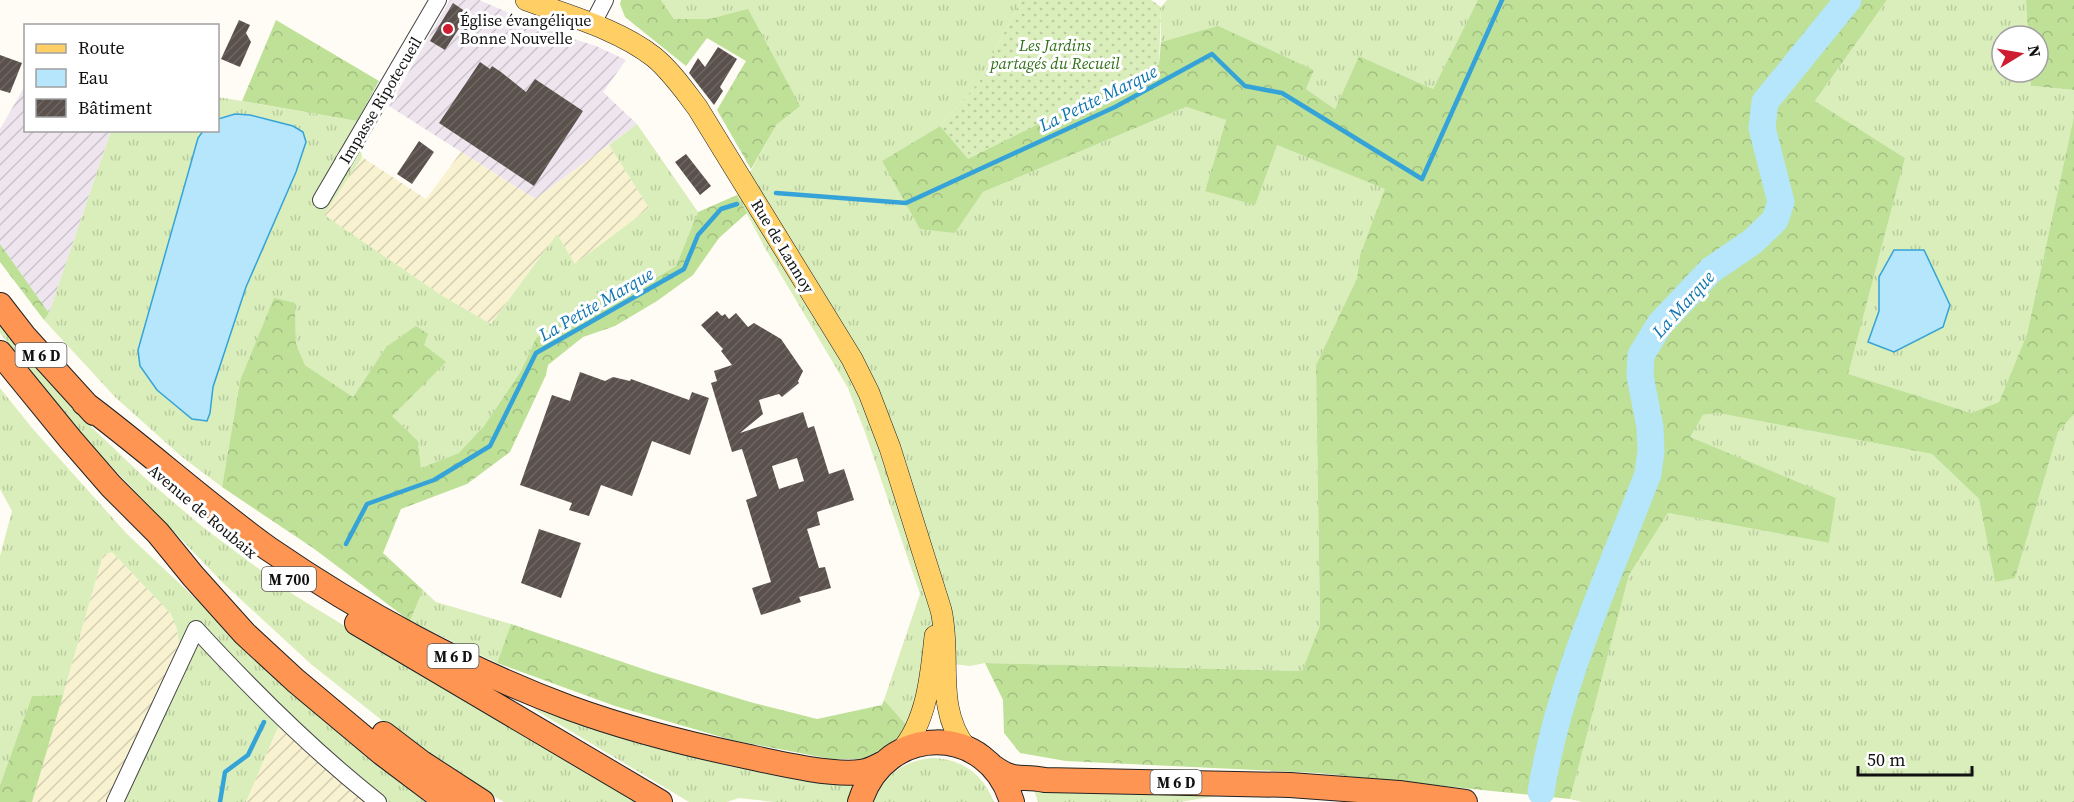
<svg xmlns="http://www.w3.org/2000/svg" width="2074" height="802" viewBox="0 0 2074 802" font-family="'Source Serif 4',serif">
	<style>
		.industrial { fill: url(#industrial-furrows) }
		.farmland { fill: url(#farmland-furrows) }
		.grass { fill: url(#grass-tufts) }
		.forest { fill: url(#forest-crowns) }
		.garden { fill: url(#garden-dots) }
		.water { fill: #b5e6fb; stroke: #35a3d8; stroke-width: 1.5 }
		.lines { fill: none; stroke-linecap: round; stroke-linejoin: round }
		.stream { stroke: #35a3d8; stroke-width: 4.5 }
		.river { stroke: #b5e6fb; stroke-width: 27 }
		.building { fill: url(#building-hatch); fill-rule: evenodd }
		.minor-casing { stroke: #444; stroke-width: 18 }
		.major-casing { stroke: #222; stroke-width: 22 }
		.highway-casing { stroke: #222; stroke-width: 26 }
		.minor { stroke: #fff; stroke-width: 16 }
		.major { stroke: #ffce65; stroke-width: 21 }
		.highway { stroke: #ff9553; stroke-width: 24 }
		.poi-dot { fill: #ce1c31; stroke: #fff; stroke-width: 2 }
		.labels { text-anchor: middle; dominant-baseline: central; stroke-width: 6; stroke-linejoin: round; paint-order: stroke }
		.shield { fill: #fff; stroke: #585858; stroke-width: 1.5 }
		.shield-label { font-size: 15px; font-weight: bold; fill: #111 }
		.poi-label { font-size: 16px; fill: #111; stroke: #fff; text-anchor: start }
		.park-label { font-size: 16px; font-style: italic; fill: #32701a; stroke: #fff }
		.street-label { font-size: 16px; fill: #111; stroke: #fff }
		.water-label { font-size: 18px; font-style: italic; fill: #0e75af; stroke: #fff }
	</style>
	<defs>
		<pattern id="industrial-furrows" width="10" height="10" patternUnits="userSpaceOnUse" patternTransform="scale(1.5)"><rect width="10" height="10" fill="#eee5ef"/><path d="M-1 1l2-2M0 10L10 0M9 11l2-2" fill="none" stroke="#cbc3cc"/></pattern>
		<pattern id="farmland-furrows" width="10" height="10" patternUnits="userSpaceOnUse" patternTransform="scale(1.5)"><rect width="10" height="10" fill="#f8f2d1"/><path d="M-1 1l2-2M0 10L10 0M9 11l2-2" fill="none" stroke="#d4ceb2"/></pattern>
		<pattern id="grass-tufts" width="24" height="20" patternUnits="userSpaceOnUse" patternTransform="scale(1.5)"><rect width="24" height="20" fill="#d9eeba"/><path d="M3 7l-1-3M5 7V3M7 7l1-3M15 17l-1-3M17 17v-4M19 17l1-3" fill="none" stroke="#b9cb9f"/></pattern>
		<pattern id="forest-crowns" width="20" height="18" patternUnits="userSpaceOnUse" patternTransform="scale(1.5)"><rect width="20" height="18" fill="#bee097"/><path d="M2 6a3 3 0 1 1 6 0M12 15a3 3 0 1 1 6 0" fill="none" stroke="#a2bf81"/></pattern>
		<pattern id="garden-dots" width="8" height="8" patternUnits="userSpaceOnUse" patternTransform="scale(1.5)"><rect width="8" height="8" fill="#d9eeba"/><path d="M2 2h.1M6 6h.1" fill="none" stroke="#b9cb9f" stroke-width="1.8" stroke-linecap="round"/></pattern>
		<pattern id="building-hatch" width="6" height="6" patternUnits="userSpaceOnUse" patternTransform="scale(1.5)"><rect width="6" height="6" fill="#5b514c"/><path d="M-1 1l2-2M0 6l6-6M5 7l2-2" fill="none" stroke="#6e6662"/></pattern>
	</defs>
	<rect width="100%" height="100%" fill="#fffcf5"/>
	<path class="industrial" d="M 450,0 L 479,0 L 561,35 L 596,46 L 626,60 L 603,92 L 637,124 L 535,199 L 389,106 Z
		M 25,86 L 26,130 L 111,131 L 49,313 L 0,244 L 0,129 Z"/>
	<path class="farmland" d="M 609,145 L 649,208 L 575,264 L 557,234 L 491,324 L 441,295 L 323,215 L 362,157 L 426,199 L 461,152 L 535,199 Z
		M 112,552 L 171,614 L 177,629 L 179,643 L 111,802 L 32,802 L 103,555 Z
		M 278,727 L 367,802 L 246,802 Z"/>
	<path class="grass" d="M 661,0 L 1021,0 L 979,82 L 940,126 L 882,161 L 899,189 L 955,233 L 983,192 L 1186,107 L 1226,120 L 1205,191 L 1277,145 L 1386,189 L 1360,255 L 1357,278 L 1316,365 L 1320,625 L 1302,671 L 985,663 L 970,666 L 925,661 L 910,729 L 884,700 L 920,594 L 865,432 L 848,388 L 765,248 L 737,195 L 777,124 L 748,10 L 709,19 L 674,19 Z
		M 1167,0 L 1478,0 L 1433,89 L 1359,56 L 1335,109 L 1306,89 L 1314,70 L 1218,27 L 1161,42 L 1161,7 Z
		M 1887,0 L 2026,0 L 2028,36 L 2002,36 L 2002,72 L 2030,72 L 2032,86 L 2074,90 L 2074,116 L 2027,334 L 1999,402 L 1971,413 L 1847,375 L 1905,158 L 1815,101 Z
		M 218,97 L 357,121 L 362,157 L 324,215 L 441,295 L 491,324 L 557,234 L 575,264 L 649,208 L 609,145 L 637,124 L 698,212 L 676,266 L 625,296 L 536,338 L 521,371 L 484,426 L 460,453 L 421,468 L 418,441 L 392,416 L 386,347 L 353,397 L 305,365 L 296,344 L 295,303 L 240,381 L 222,487 L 182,457 L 115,397 L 44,320 L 49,313 L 111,131 L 218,130 Z
		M 0,322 L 81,417 L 145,478 L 204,528 L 294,595 L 423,674 L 639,802 L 504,802 L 452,772 L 393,729 L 312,665 L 224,584 L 69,422 L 0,333 Z
		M 0,388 L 32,428 L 127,534 L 300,697 L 425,802 L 367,802 L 278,727 L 246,802 L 111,802 L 179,643 L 177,629 L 171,614 L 112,552 L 103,555 L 63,695 L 32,696 L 0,785 L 0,556 L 12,511 L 0,489 Z
		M 1718,413 L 1932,454 L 1979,499 L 1995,582 L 2015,577 L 2058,432 L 2074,414 L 2074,802 L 1582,802 L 1570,799 L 1629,575 L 1668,513 L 1829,543 L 1836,498 L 1689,437 L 1703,415 Z
		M 423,590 L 436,602 L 511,624 L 497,663 L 410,621 Z
		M 532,708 L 637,743 L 732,767 L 855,785 L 850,802 L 774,802 L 739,798 L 727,802 L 689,802 Z
		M 933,758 C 962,759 983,774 994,802 L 874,802 C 883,775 905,760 933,758 Z
		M 1033,787 L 1229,794 L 1180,802 L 1038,802 Z"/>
	<path class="forest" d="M 621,0 L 661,0 L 674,19 L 709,19 L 748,9 L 800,106 L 777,124 L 751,169 L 717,110 L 746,61 L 707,38 L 686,66 L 625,17 L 620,4 Z
		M 1478,0 L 1887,0 L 1815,101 L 1905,158 L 1848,374 L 1971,413 L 1999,402 L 2027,334 L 2074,116 L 2074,414 L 2058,432 L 2015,578 L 1995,582 L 1979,499 L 1932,454 L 1718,413 L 1703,415 L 1690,437 L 1836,498 L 1829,543 L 1668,513 L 1629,575 L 1570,799 L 1317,773 L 1066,761 L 1020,753 L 1004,733 L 1003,700 L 985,663 L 1302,671 L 1320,625 L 1316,365 L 1357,278 L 1360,255 L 1385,189 L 1277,145 L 1255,205 L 1205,191 L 1226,120 L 1186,107 L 983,192 L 955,233 L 920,229 L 882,161 L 940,126 L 969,158 L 1159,64 L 1161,42 L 1218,26 L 1314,70 L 1306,89 L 1335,109 L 1359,56 L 1433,89 Z
		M 2026,0 L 2074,0 L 2074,90 L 2031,86 L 2030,72 L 2038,72 L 2038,36 L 2028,36 Z
		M 276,20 L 379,81 L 357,121 L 242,101 Z
		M 737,195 L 747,213 L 719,238 L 693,275 L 657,301 L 615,326 L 583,337 L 548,365 L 546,375 L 510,452 L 467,484 L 401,509 L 383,553 L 423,590 L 410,621 L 313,548 L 222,487 L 240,381 L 274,298 L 295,303 L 296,344 L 305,365 L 353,397 L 386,347 L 416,326 L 428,334 L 424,345 L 446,362 L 392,416 L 418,441 L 421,468 L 459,453 L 484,426 L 521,371 L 536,338 L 607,293 L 625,296 L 676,266 L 698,212 Z
		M 0,244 L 49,313 L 44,320 L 0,262 Z
		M 511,624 L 652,672 L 750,702 L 817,719 L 882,705 L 884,700 L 910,729 L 869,759 L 831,759 L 732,740 L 615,706 L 497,663 Z
		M 63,695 L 32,802 L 0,802 L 0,785 L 32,696 Z"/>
	<path class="garden" d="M 1021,0 L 1151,0 L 1161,7 L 1159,64 L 968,159 L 940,126 L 979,82 Z"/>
	<path class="water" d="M 235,114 L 250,115 L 293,126 L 303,132 L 306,142 L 296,172 L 246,287 L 213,387 L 210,413 L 207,421 L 192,419 L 157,390 L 140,366 L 138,350 L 198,138 L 203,131 L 218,130 L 218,119 Z
		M 1894,250 L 1924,250 L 1950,305 L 1943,327 L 1894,352 L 1868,342 L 1879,311 L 1879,277 Z"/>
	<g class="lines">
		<path class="stream" d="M 776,193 L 906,203 L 1115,107 L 1212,54 L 1245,86 L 1282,93 L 1422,179 L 1502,0
			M 346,544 L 367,504 L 434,480 L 490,446 L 536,353 L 684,269 L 698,235 L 721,209 L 737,204
			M 220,802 L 225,772 L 248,755 L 264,722"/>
		<path class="river" d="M 1541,792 C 1559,681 1608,578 1648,474 L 1651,451 L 1650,427 L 1640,376 L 1641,355 L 1660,324 L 1711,270 L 1752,242 L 1775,220 L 1781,202 L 1762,128 L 1765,102 L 1848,0"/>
	</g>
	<path class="building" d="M 453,3 L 475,18 L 467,31 L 460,27 L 445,50 L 430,41 Z
		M 239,20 L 250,25 L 246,33 L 251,42 L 240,67 L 221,59 Z
		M 718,47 L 737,59 L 720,87 L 723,91 L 714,105 L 689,73 L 698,58 L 705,67 Z
		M 0,55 L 22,63 L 10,93 L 0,90 Z
		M 480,62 L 490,69 L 492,66 L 501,72 L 526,92 L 535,79 L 583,111 L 534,186 L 439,123 Z
		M 419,141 L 434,152 L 412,184 L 397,174 Z
		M 686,154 L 711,186 L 700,195 L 675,162 Z
		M 717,311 L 722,316 L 725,314 L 729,319 L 736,313 L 748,327 L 754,323 L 781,339 L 803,371 L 798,381 L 799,383 L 782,397 L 779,394 L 759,400 L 763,414 L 740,433 L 803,412 L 808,428 L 814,426 L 829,474 L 844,469 L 854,500 L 817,512 L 820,525 L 807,529 L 819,568 L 825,567 L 831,588 L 799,597 L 801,602 L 761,615 L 752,588 L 771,582 L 746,500 L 757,496 L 742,449 L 732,452 L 711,383 L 717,381 L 714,371 L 732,365 L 721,351 L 723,349 L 701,325 ZM 797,458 L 804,481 L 779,489 L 772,466 Z
		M 580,372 L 605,381 L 613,377 L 630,381 L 631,379 L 689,400 L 692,392 L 709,398 L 690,455 L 652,441 L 632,496 L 601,485 L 589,516 L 569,510 L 572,503 L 520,485 L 552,395 L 570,401 Z
		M 539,529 L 581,543 L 561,598 L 521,583 Z"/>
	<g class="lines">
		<defs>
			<path id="minor" d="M 592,25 L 605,0
				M 321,200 L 438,0
				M 115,802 L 196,629 C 253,691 312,750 378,802"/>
			<path id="major" d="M 526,0 C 569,16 618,29 654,57 C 671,71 684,90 697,107 L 852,359 L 869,393 L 890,448 L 941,610 C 952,658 934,707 966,748
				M 901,751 C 927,721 931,675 935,636"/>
			<path id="highway" d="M 0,305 L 24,336 L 94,413
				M 0,353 L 71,440 L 111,486 L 158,533 L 193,576 L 245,634 L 296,681 L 382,753 L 447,802
				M 84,403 C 147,450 205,503 269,549 C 359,611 467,670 570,708 C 625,728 683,743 740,755 C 773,762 829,776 861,772 C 869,771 876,767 882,764
				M 357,623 L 660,802
				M 384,734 L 422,763 L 482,802
				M 993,767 C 1015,783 1021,775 1045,780 L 1290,785 L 1399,793 L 1465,802
				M 860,802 C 885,723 988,722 1012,802"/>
		</defs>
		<use href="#minor" class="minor-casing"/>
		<use href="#major" class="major-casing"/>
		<use href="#highway" class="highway-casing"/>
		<use href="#minor" class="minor"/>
		<use href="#major" class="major"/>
		<use href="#highway" class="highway"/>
	</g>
	<circle class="poi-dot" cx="448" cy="29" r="6"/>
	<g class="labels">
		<g class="shield">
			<rect x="15.5" y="343" width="51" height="24" rx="4.5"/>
			<rect x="262" y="567" width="54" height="24" rx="4.5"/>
			<rect x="427.5" y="644" width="51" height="24" rx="4.5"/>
			<rect x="1150.5" y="770" width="51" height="24" rx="4.5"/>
		</g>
		<g class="shield-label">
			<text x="41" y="355">M 6 D</text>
			<text x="289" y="579">M 700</text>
			<text x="453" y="656">M 6 D</text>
			<text x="1176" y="782">M 6 D</text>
		</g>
		<g class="poi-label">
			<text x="460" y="20">Église évangélique<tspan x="460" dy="18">Bonne Nouvelle</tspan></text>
		</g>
		<g class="park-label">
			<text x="1055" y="45">Les Jardins<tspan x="1055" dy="18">partagés du Recueil</tspan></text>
		</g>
		<g class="street-label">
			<text transform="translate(380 100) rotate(-59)">Impasse Ripotecueil</text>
			<text transform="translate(783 246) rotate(59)">Rue de Lannoy</text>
			<text transform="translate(203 511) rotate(40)">Avenue de Roubaix</text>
		</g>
		<g class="water-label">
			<text transform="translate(1098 98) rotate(-26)">La Petite Marque</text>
			<text transform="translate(596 304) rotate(-30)">La Petite Marque</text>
			<text transform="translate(1683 304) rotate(-48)">La Marque</text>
		</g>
	</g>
	<rect x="24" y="24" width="195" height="108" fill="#ffffff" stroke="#a0a0a0" stroke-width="1.5"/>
	<rect x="36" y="44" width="30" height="9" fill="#ffce65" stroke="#a0a0a0" stroke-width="1.5"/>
	<text x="78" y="54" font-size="18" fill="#111111">Route</text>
	<rect x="36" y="69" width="30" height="18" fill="#b5e6fb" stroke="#a0a0a0" stroke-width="1.5"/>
	<text x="78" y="84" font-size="18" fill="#111111">Eau</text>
	<rect x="36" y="99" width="30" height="18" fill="url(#building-hatch)" stroke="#a0a0a0" stroke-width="1.5"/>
	<text x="78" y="114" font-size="18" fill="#111111">Bâtiment</text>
	<g transform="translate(2020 54) rotate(79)"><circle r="28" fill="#ffffff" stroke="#a0a0a0" stroke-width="1.5"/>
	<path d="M0-4.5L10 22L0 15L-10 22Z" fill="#ce1c31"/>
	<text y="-9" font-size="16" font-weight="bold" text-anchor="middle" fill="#111111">N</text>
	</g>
	<path d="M1858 766v9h114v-9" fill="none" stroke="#111111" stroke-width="3"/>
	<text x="1867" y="766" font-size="18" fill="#111111" stroke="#ffffff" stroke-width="4.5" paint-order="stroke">50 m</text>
</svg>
